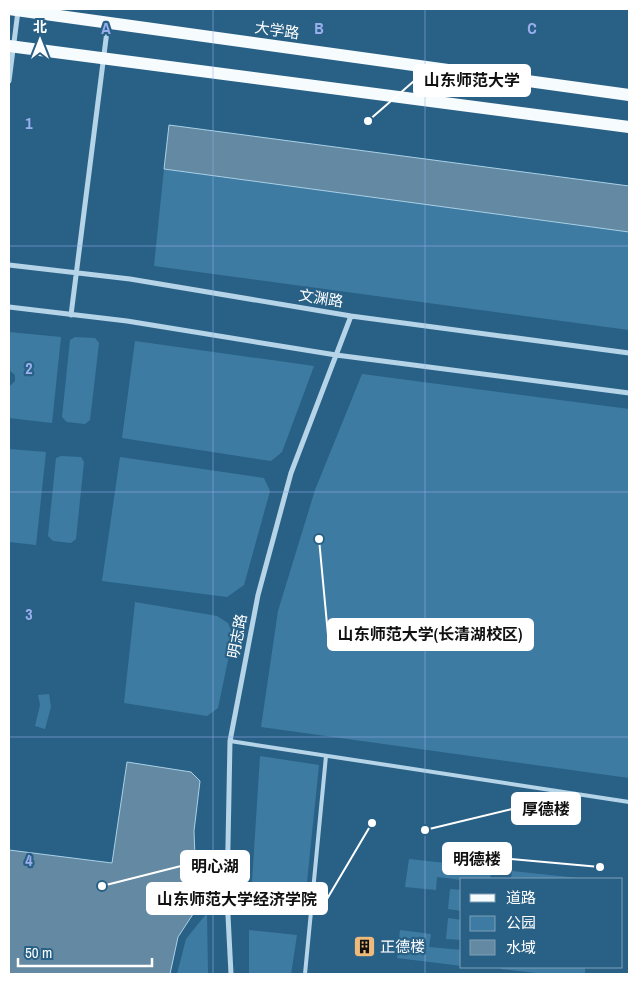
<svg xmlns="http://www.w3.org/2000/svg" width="638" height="983" viewBox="0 0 638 983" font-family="'Archivo Narrow','Noto Sans SC',sans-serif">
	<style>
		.green { fill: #3e7ba2 }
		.water { fill: #6489a2; stroke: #a9d1e8 }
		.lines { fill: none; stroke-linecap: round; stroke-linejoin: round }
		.service { stroke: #b5d4e8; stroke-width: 4 }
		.minor { stroke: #b5d4e8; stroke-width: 5 }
		.primary { stroke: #f6fbfe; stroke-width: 12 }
		.grid { fill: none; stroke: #99afed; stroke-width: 1; stroke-opacity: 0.55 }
		.labels { text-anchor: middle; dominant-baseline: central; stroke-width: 4.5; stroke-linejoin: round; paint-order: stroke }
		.street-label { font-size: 15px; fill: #fff; stroke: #296186 }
		.poi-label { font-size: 15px; fill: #fff; stroke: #296186; text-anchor: start }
		.grid-label { font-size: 16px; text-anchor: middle; font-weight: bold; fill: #99afed; stroke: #296186; stroke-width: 4.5; stroke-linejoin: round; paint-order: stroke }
		.leader { fill: none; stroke: #fff; stroke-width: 2 }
		.callout-dot { fill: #fff; stroke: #296186; stroke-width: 2 }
		.callout { fill: #fff; stroke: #fff; stroke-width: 2 }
		.callout-label { font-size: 16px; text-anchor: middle; font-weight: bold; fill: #111 }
	</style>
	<rect width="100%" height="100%" fill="#296186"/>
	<path class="green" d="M 164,169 L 629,232 L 629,330 L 154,266 Z
		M 9,332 L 61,337 L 52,423 L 9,418 L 9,387 L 15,381 L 15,375 L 9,370 Z
		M 75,337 L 95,338 L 99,343 L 90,420 L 85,424 L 67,422 L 62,417 L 70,340 Z
		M 135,341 L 314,366 L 282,452 L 271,461 L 122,438 Z
		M 362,374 L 629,409 L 629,778 L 261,727 L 278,611 L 315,490 Z
		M 9,449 L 46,452 L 36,545 L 9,542 Z
		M 61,456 L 81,457 L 84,462 L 76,539 L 71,543 L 53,541 L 48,536 L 56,458 Z
		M 120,457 L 264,478 L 270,491 L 244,585 L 227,597 L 102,581 Z
		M 135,602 L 217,616 L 228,623 L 233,636 L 218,708 L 207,716 L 124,703 Z
		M 49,694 L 51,707 L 45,729 L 35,726 L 40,705 L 38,695 Z
		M 260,756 L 319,765 L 305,901 L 251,898 Z
		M 409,859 L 492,868 L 490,879 L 462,880 L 437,877 L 436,890 L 405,887 Z
		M 512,871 L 588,879 L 511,879 Z
		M 450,889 L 462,890 L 462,911 L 448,909 Z
		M 207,913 L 208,974 L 177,974 L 186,939 Z
		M 448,918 L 462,920 L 462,940 L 446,939 Z
		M 249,930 L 297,935 L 291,974 L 249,974 Z
		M 400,930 L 431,934 L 429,947 L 462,950 L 462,966 L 397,958 Z
		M 501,967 L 585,967 L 585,974 L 546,974 L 501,969 Z"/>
	<path class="water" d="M 169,125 L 629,186 L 629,232 L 164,169 Z
		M 127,762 L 191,772 L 200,781 L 194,831 L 197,908 L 178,937 L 170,974 L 9,974 L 9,850 L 112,863 Z"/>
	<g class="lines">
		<path class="service" d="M 230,741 L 629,802
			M 305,974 L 326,756"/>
		<path class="minor" d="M 9,81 L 18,11
			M 9,265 L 130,279 L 351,316 L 629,353
			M 9,307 L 127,321 L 336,355 L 629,393
			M 71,315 L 108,23
			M 231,974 L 227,896 L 230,741 L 258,595 L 291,473 L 351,316"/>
		<path class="primary" d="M 9,9 L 629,95
			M 9,46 L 629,127"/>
	</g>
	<path class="grid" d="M 213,9 L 213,974M 425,9 L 425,974M 9,246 L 629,246M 9,492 L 629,492M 9,737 L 629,737"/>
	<defs>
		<symbol id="building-square" viewBox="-11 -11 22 22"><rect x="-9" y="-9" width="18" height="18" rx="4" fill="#efbb7c" stroke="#296186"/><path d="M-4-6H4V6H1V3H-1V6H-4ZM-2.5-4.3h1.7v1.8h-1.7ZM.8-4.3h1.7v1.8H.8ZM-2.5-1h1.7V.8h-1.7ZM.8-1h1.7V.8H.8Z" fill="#111"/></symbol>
	</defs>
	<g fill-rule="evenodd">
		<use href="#building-square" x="352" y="934" width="25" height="25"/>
	</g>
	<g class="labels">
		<g class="street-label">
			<text transform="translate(277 30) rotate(8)">大学路</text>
			<text transform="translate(321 298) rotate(9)">文渊路</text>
			<text transform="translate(237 636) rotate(-79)">明志路</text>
		</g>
		<g class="poi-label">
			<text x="380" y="946">正德楼</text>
		</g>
	</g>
	<g class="grid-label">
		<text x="106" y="34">A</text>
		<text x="319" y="34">B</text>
		<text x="532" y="34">C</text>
		<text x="29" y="129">1</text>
		<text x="29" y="374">2</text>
		<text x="29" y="620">3</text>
		<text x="29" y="866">4</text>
	</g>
	<path class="leader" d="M368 121L414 81M319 539L328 635M425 830L512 809M600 867L511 859M102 886L181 866M372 823L327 899"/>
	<g class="callout-dot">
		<circle cx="368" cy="121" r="5"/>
		<circle cx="319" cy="539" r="5"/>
		<circle cx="425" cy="830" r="5"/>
		<circle cx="600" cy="867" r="5"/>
		<circle cx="102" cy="886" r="5"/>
		<circle cx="372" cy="823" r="5"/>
	</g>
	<g class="callout">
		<rect x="414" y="65" width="116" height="31" rx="5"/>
		<rect x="328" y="619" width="205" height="31" rx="5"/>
		<rect x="512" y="793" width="68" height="31" rx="5"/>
		<rect x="443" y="843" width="68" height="31" rx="5"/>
		<rect x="181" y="851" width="68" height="31" rx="5"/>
		<rect x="147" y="883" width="180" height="31" rx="5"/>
	</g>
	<g class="callout-label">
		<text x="472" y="86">山东师范大学</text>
		<text x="430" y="640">山东师范大学(长清湖校区)</text>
		<text x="546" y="815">厚德楼</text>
		<text x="477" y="865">明德楼</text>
		<text x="215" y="872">明心湖</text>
		<text x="237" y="905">山东师范大学经济学院</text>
	</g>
	<rect width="638" height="983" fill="none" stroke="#ffffff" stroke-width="20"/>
	<rect x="460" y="878" width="162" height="90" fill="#296186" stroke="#7fa0b6"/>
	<rect x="470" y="894" width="25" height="8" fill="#f6fbfe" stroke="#7fa0b6"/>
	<text x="506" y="903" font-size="15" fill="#ffffff">道路</text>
	<rect x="470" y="916" width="25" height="15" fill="#3e7ba2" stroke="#7fa0b6"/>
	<text x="506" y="928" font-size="15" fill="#ffffff">公园</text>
	<rect x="470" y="940" width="25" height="15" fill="#6489a2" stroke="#7fa0b6"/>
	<text x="506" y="953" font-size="15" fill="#ffffff">水域</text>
	<g transform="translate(40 40)" stroke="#296186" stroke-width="4" paint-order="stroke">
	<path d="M0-4L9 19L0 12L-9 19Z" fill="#ffffff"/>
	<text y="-8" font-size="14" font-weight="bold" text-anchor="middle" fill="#ffffff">北</text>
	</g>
	<path d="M18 958v8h134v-8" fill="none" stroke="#ffffff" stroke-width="2.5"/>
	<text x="25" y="958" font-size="15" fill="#ffffff" stroke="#296186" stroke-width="4" paint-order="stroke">50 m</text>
</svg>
